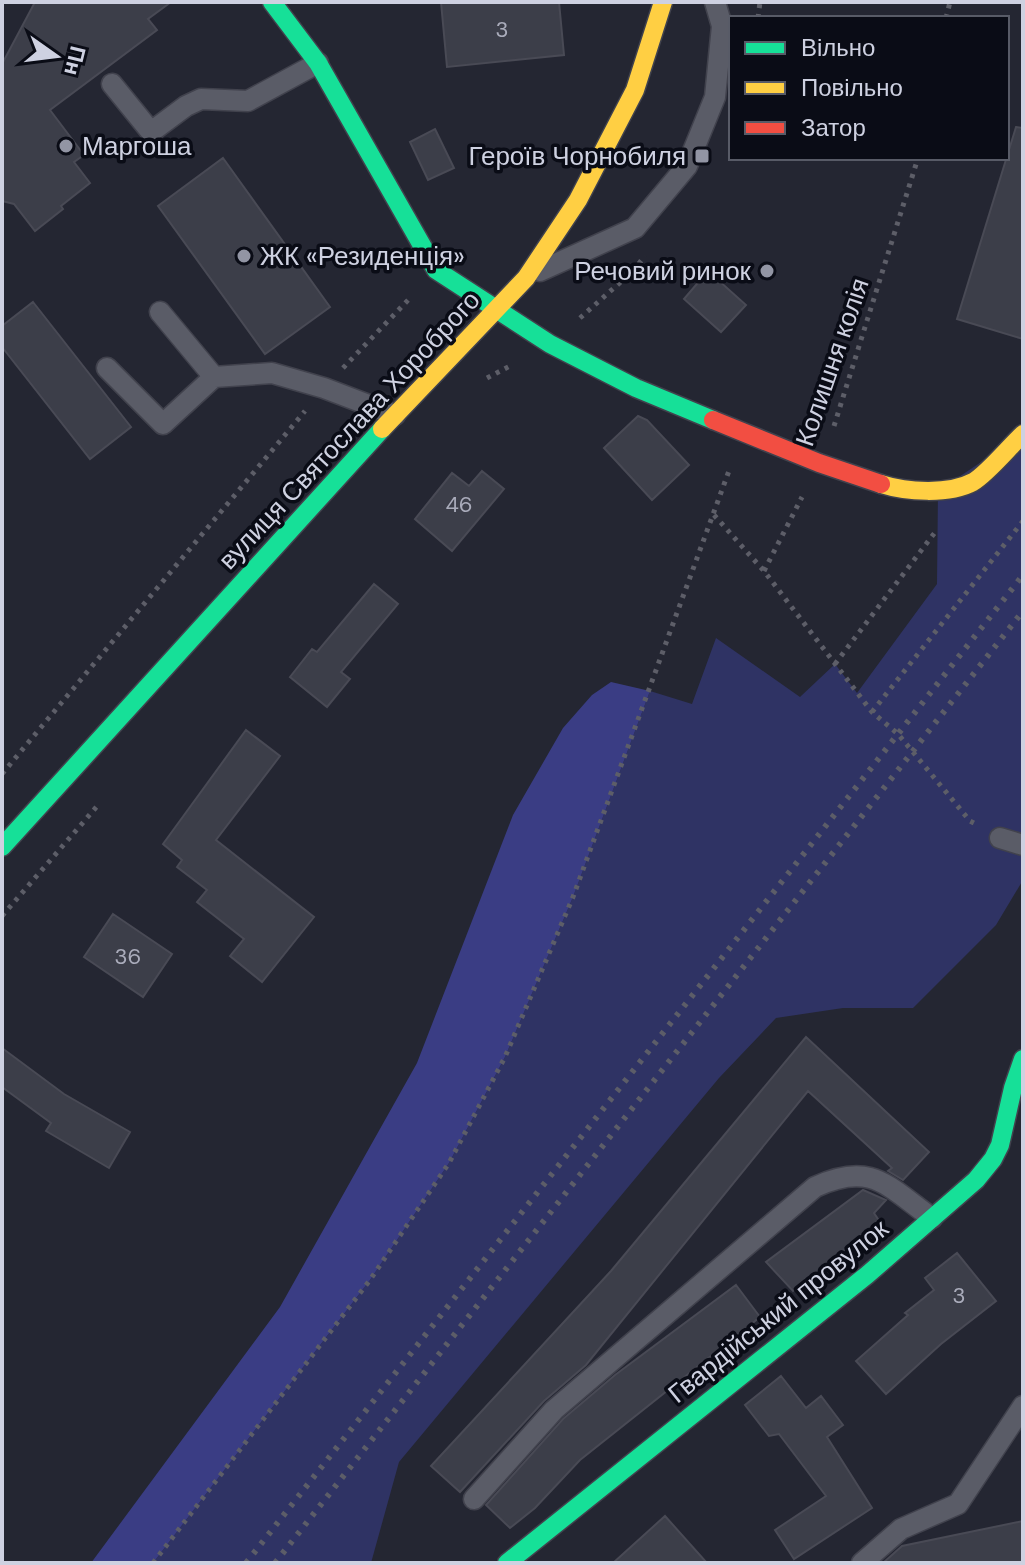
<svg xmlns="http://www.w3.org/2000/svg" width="1025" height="1565" viewBox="0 0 1025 1565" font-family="'DM Sans',sans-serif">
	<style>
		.green { fill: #2f3364 }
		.forest { fill: #3a3d84 }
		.building { fill: #3c3e49; stroke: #494a55; stroke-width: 2 }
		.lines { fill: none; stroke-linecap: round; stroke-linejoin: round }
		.lane-casing { stroke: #41424d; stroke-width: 23 }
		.fast-casing { stroke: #41424d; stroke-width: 21 }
		.slow-casing { stroke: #41424d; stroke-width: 21 }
		.jam-casing { stroke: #41424d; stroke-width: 21 }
		.path { stroke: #5d5e68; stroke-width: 5; stroke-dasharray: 4 6; stroke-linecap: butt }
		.lane { stroke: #5a5c67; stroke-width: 20 }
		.fast { stroke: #16e098; stroke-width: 18 }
		.slow { stroke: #ffcf43; stroke-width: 18 }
		.jam { stroke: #f24e42; stroke-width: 18 }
		.rail { stroke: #5c5d68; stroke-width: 6; stroke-dasharray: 4 8; stroke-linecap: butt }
		.poi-dot { fill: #9295a4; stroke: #0a0c16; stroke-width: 3 }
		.labels { text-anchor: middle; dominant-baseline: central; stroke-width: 7; stroke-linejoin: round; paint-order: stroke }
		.number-label { font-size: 22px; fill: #aaacbb }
		.poi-label { font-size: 26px; fill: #ced1e1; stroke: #0a0c16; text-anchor: start }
		.street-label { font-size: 26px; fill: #ced1e1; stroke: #0a0c16 }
	</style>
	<rect width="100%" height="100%" fill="#242632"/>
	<path class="green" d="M 1023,434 L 1023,880 L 996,925 L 913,1008 L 843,1008 L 776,1018 L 719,1078 L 399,1462 L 371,1563 L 153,1563 L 370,1280 L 449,1163 L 505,1057 L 573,897 L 650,691 L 692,704 L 716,638 L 800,697 L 835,664 L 857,693 L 937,584 L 938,491 Z"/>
	<path class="forest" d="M 611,682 L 650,691 L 573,897 L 505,1057 L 449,1163 L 370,1280 L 153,1563 L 91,1563 L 280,1307 L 417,1063 L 513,815 L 563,728 L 592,695 Z"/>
	<path class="building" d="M 35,2 L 171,2 L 148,19 L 157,30 L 50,110 L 84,155 L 74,162 L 90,183 L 61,206 L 63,209 L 35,231 L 14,204 L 2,201 L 2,64 Z
		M 441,2 L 559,2 L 564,55 L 447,67 Z
		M 1016,127 L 1023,128 L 1023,339 L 957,319 Z
		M 435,129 L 454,168 L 428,180 L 410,142 Z
		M 223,158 L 330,307 L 265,354 L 158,206 Z
		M 708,271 L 746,305 L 721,332 L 684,299 Z
		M 33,302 L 131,427 L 90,459 L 2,347 L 2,326 Z
		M 638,416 L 647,420 L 689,465 L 652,500 L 604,448 Z
		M 482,471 L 504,489 L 452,551 L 415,519 L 452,473 L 469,486 Z
		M 374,584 L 398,604 L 341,672 L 350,679 L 327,707 L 290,677 L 312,649 L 317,652 Z
		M 246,730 L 280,756 L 216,840 L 314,917 L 262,982 L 230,956 L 244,939 L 197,902 L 207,890 L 177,867 L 182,860 L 163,844 Z
		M 113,914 L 172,954 L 143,997 L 84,957 Z
		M 806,1037 L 929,1152 L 903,1180 L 888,1171 L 892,1168 L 808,1091 L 586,1365 L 544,1401 L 460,1492 L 431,1466 L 611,1271 Z
		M 2,1048 L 64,1094 L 130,1132 L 109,1168 L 46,1131 L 51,1123 L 2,1087 Z
		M 863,1190 L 886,1200 L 874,1213 L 880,1222 L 793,1291 L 766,1262 Z
		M 957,1253 L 996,1301 L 941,1344 L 886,1394 L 856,1361 L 908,1315 L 905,1313 L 934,1290 L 925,1278 Z
		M 736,1285 L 760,1317 L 580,1460 L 535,1508 L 510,1528 L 486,1505 L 563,1419 L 615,1375 Z
		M 781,1376 L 806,1408 L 821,1396 L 843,1425 L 827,1437 L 872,1508 L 794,1559 L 775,1530 L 826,1496 L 779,1434 L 769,1436 L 745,1405 Z
		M 665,1516 L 707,1563 L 613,1563 Z
		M 1023,1521 L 1023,1563 L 883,1563 L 902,1546 Z"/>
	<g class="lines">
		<defs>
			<path id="lane" d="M 112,84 L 151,132 L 186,106 L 201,99 L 248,101 L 318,63
				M 540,271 L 635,228 L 687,166 L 715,97 L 722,26 L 715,2
				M 160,312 L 214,377 L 272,373 L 324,388 L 395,415
				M 107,368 L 163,424 L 214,377
				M 1000,838 L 1023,845
				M 474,1499 L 554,1410 L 815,1187 C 872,1161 887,1186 932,1218
				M 862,1563 L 901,1529 L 958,1504 L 1023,1406"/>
			<path id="fast" d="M 272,2 L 318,63 L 436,270 L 550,344 L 636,388 L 713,420
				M 2,847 L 382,429
				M 507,1563 L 867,1275 L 976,1180 L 993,1159 L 1000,1145 L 1013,1088 L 1023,1059"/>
			<path id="slow" d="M 382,429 L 526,278 L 578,200 L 635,90 L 663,2
				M 881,484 C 906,492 949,495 973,482 C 987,474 1010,446 1023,434"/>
			<path id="jam" d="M 713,420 L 819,463 L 881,484"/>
		</defs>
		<use href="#lane" class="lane-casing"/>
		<use href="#fast" class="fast-casing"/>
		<use href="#slow" class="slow-casing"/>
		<use href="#jam" class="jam-casing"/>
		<path class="path" d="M 758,18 L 760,2
			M 946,18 L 950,2
			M 580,318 L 632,272 L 645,256
			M 343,368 L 411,297
			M 487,378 L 510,366
			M 834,426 L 918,158
			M 714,515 L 764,571 L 872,712 L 898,734 L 970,821 L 976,824
			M 764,571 L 802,497
			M 835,664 L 936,531
			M 872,712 L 1023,521
			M 2,774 L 305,411
			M 2,916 L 99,804
			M 153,1563 L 370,1280 L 449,1163 L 505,1057 L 573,897 L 730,468"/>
		<use href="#lane" class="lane"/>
		<use href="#fast" class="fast"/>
		<use href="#slow" class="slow"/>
		<use href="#jam" class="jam"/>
		<path class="rail" d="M 246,1563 L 1023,575
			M 275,1563 L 1023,611"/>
	</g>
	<g class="poi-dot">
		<circle cx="66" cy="146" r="8"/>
		<rect x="694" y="148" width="16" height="16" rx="4"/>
		<circle cx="244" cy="256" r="8"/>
		<circle cx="767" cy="271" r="8"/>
	</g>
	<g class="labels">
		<g class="number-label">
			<text x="502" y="29">3</text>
			<text x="459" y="504">46</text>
			<text x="128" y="956">36</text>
			<text x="959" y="1295">3</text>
		</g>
		<g class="poi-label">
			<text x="82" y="146">Маргоша</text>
			<text x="686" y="156" text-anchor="end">Героїв Чорнобиля</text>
			<text x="260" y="256">ЖК «Резиденція»</text>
			<text x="751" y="271" text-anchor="end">Речовий ринок</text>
		</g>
		<g class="street-label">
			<text transform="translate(832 362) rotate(-71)">Колишня колія</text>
			<text transform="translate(349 430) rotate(-47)">вулиця Святослава Хороброго</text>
			<text transform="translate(778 1311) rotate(-39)">Гвардійський провулок</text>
		</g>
	</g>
	<rect width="1025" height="1565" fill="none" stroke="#ced1e1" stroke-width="8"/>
	<rect x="729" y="16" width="280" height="144" fill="#0a0c16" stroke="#585b67" stroke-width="2"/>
	<rect x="745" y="42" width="40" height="12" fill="#16e098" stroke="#585b67" stroke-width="2"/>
	<text x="801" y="56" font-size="24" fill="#ced1e1">Вільно</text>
	<rect x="745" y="82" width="40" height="12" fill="#ffcf43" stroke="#585b67" stroke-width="2"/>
	<text x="801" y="96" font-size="24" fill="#ced1e1">Повільно</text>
	<rect x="745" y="122" width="40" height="12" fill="#f24e42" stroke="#585b67" stroke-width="2"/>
	<text x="801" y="136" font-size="24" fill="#ced1e1">Затор</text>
	<g transform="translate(56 56) rotate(104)" stroke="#0a0c16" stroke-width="6" paint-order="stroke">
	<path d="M0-6L14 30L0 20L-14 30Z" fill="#ced1e1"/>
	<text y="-12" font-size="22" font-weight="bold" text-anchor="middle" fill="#ced1e1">Пн</text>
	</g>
</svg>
